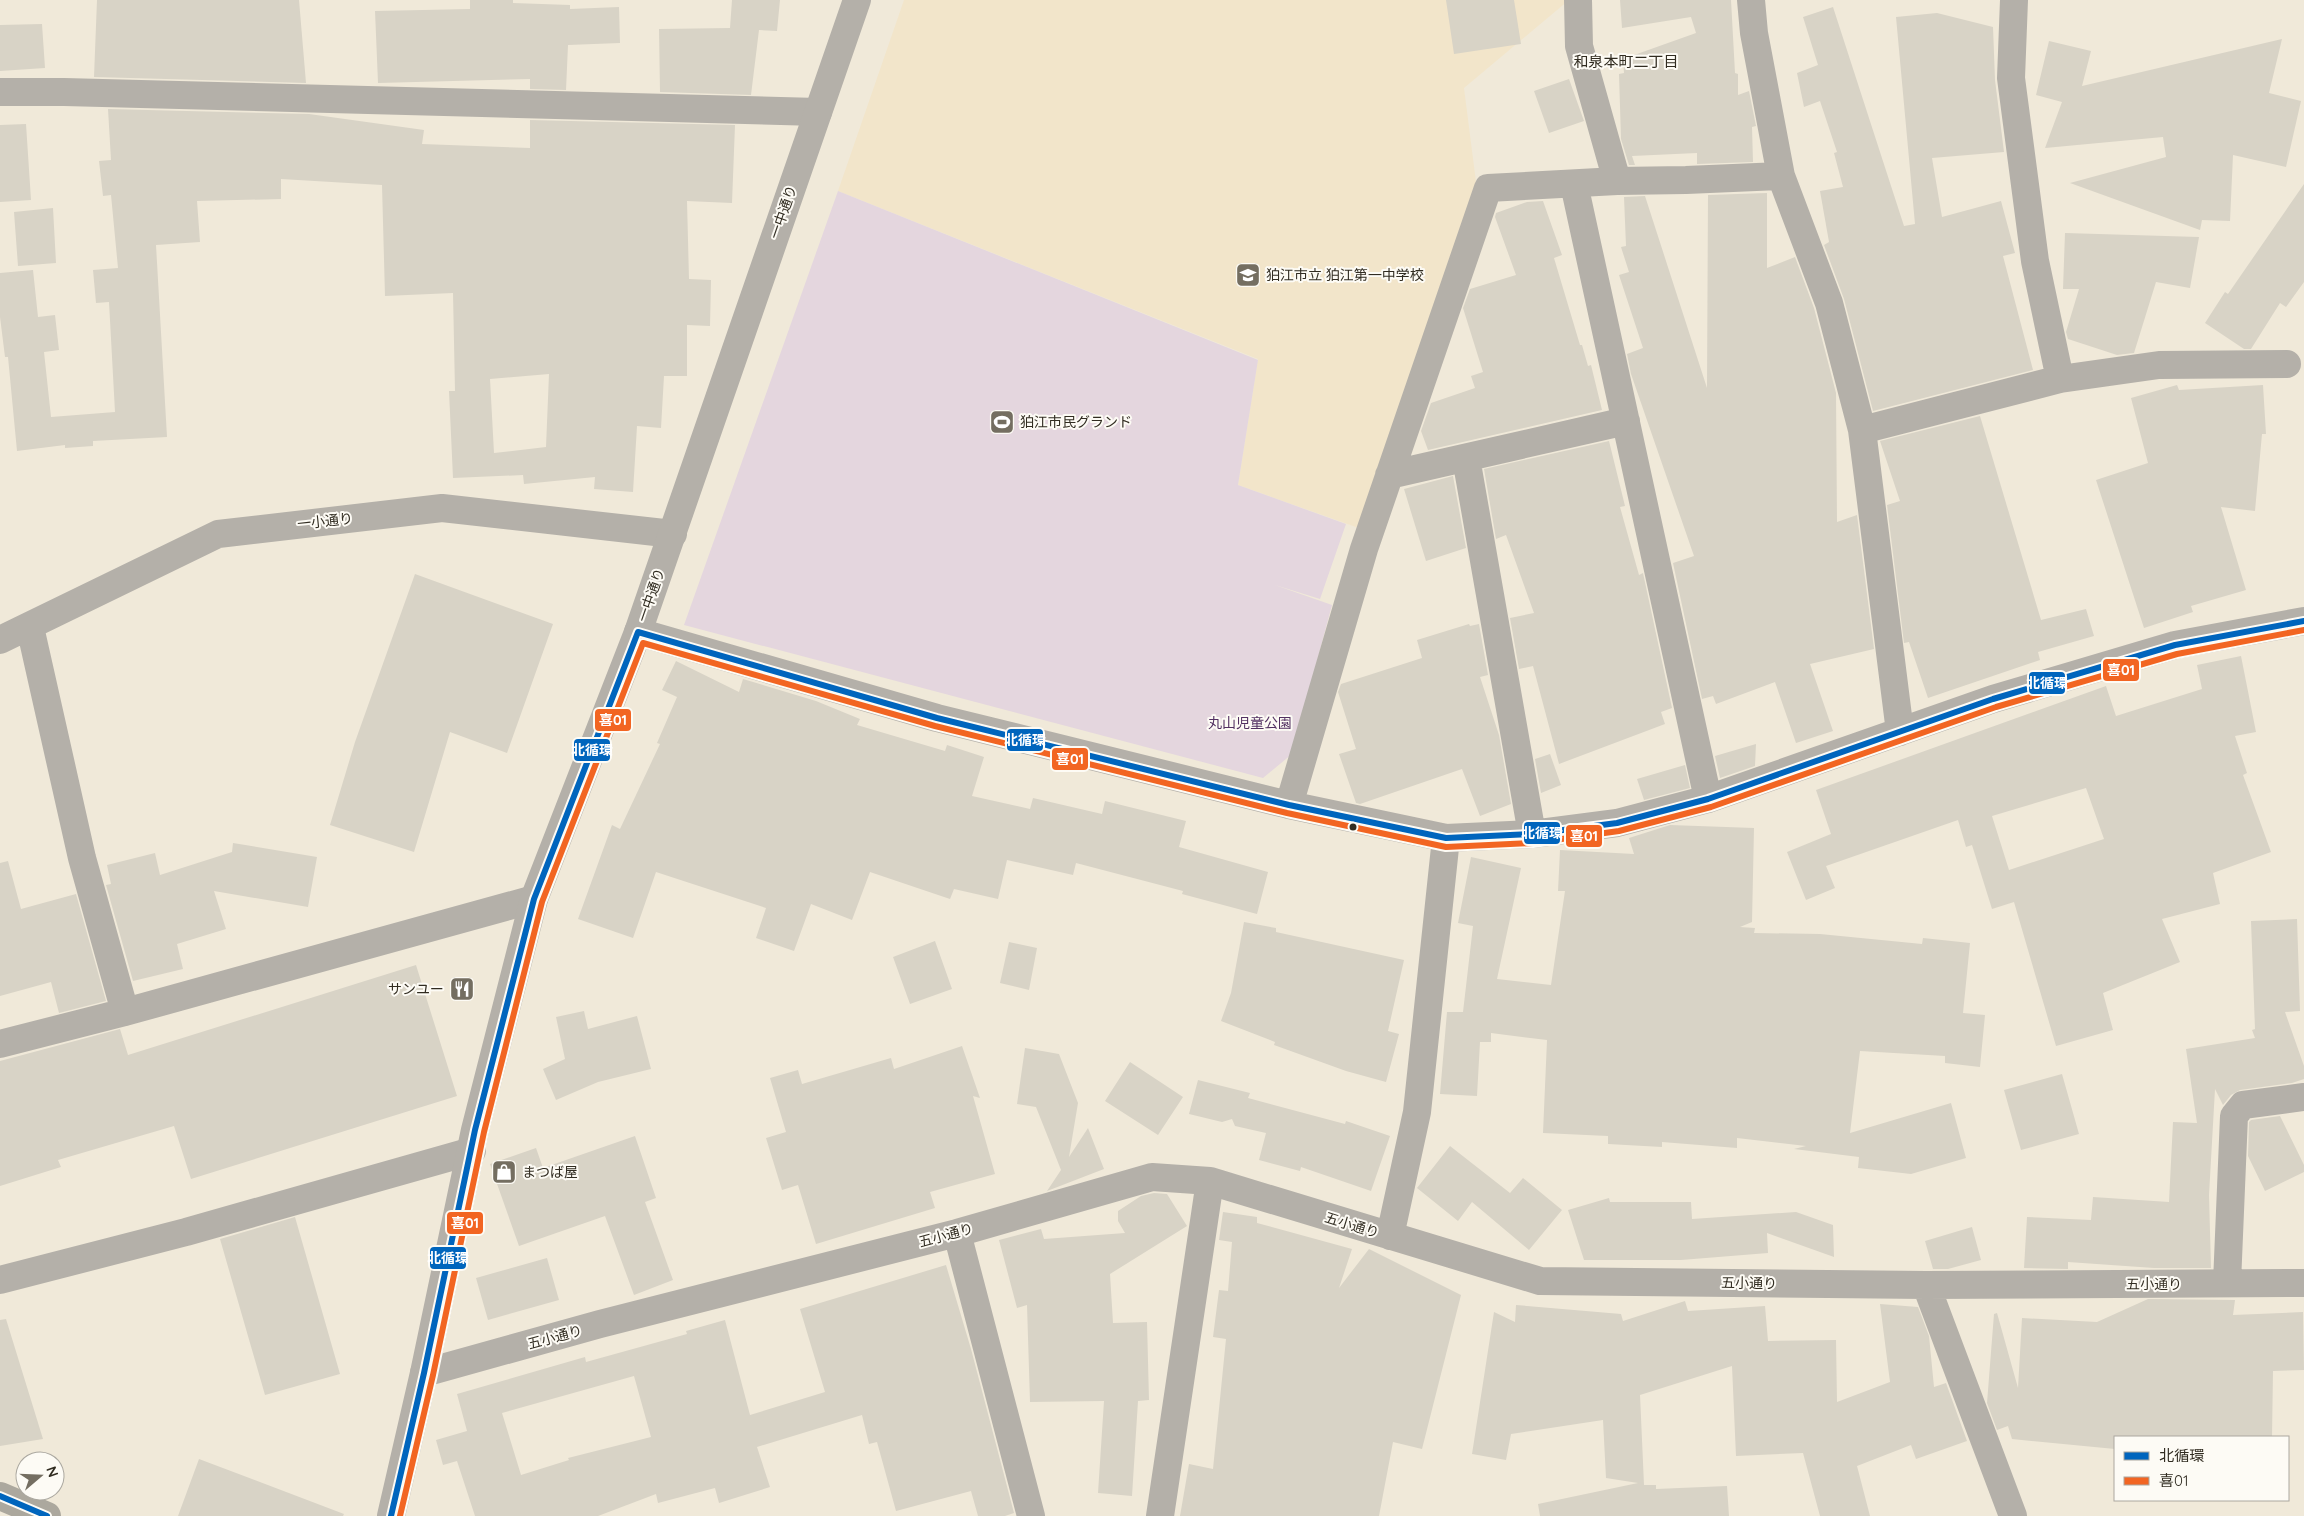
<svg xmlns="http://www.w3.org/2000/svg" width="2304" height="1516" viewBox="0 0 2304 1516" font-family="Quicksand,'Noto Sans JP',sans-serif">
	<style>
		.built { fill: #f2e5ca }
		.green { fill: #e4d6de }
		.building { fill: #d8d3c6; fill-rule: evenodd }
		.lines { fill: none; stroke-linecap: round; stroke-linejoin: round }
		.minor { stroke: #b4b0a9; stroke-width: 28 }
		.tertiary { stroke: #b4b0a9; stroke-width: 28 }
		.primary { stroke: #aca89e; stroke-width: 28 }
		.bus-1-casing { stroke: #fdfbf5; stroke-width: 10 }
		.bus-2-casing { stroke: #fdfbf5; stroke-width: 10 }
		.bus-1 { stroke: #0065bd; stroke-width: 6 }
		.bus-2 { stroke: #f26522; stroke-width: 6 }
		.bus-dot { fill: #312c21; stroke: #fdfbf5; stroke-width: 2 }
		.labels { text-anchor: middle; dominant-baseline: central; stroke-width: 4; stroke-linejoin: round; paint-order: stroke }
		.street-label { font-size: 14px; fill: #312c21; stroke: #fdfbf5 }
		.poi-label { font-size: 14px; fill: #312c21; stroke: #fdfbf5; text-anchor: start }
		.park-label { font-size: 14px; fill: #523061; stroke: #fdfbf5 }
		.neighbourhood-label { font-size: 15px; fill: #312c21; stroke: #fdfbf5 }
		.line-badge { stroke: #fdfbf5; stroke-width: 2 }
		.badge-label { font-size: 14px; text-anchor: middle; font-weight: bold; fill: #fff }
	</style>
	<rect width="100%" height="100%" fill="#f0e9d9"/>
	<path class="built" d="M 904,0 L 1569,0 L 1464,88 L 1476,182 L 1370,532 L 1238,485 L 1258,359 L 838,191 Z"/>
	<path class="green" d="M 838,191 L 1258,360 L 1238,485 L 1346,524 L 1320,599 L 1275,585 L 1332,605 L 1292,754 L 1263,778 L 684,625 Z"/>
	<path class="building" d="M 97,0 L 299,0 L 306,83 L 94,77 Z
		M 470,0 L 513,0 L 513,3 L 570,5 L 570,9 L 619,7 L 620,43 L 568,45 L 566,90 L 530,89 L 530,79 L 378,83 L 375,11 L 470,9 Z
		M 732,0 L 780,0 L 777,31 L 759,30 L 751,95 L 660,92 L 659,29 L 730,28 Z
		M 1446,0 L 1514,0 L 1521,44 L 1454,54 Z
		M 1620,0 L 1731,0 L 1735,73 L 1738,74 L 1738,95 L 1749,91 L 1756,126 L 1752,127 L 1753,162 L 1697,164 L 1697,153 L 1632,156 L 1635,165 L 1629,165 L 1621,139 L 1619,74 L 1624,73 L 1623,59 L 1696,33 L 1691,17 L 1622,28 Z
		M 1833,7 L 1904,226 L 1915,224 L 1896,17 L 1937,13 L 1993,27 L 1995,80 L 2004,152 L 1932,158 L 1942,217 L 2001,201 L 2015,253 L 2003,256 L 2033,370 L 1873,411 L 1844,299 L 1824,245 L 1829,242 L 1820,191 L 1843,187 L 1834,153 L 1837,152 L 1820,101 L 1804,107 L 1797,73 L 1818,65 L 1803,17 Z
		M 42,24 L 45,68 L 0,71 L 0,25 Z
		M 2282,39 L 2269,93 L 2301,101 L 2286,167 L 2233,155 L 2230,221 L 2202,220 L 2200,230 L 2070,183 L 2166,157 L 2163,137 L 2045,148 L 2062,102 L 2036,95 L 2049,41 L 2091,51 L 2082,86 Z
		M 1569,79 L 1584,121 L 1549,133 L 1534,91 Z
		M 108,109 L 309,114 L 424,130 L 422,144 L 530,148 L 530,120 L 735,125 L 732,203 L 687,201 L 689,279 L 711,280 L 710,326 L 687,325 L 687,376 L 664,376 L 661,428 L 637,426 L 633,492 L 594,489 L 595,477 L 524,484 L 523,475 L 453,478 L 449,391 L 455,391 L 453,293 L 385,296 L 382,185 L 281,179 L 281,199 L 197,201 L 200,242 L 156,245 L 167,437 L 93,441 L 93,446 L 65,448 L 65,445 L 17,451 L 8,357 L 5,357 L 0,317 L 0,273 L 33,270 L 38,317 L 55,315 L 59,350 L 44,352 L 51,417 L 115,412 L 109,302 L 96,303 L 93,270 L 118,268 L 111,195 L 103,196 L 99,161 L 111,160 ZM 549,374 L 546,447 L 494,453 L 490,379 Z
		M 26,124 L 31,200 L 0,202 L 0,125 Z
		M 2304,184 L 2304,282 L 2286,307 L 2280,303 L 2251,349 L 2244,349 L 2205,323 L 2225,292 L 2228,294 Z
		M 1767,193 L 1767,268 L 1795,257 L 1814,308 L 1836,393 L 1837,522 L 1857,515 L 1874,649 L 1810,664 L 1833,731 L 1796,743 L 1775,682 L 1716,704 L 1713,696 L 1702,699 L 1673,563 L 1694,556 L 1631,374 L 1627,354 L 1643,348 L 1619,275 L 1629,272 L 1621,247 L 1626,246 L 1624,197 L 1645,196 L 1707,388 L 1708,195 Z
		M 1543,201 L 1562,255 L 1554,258 L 1580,345 L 1582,345 L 1588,366 L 1591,365 L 1602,410 L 1428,450 L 1421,431 L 1431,403 L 1475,388 L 1471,376 L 1483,372 L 1463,308 L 1470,289 L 1516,275 L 1495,217 L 1496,213 L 1527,202 Z
		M 53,208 L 56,263 L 18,266 L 14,212 Z
		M 2065,233 L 2199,237 L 2190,288 L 2156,282 L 2134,353 L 2117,355 L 2068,339 L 2066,332 L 2079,289 L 2063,289 Z
		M 2177,385 L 2179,390 L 2263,385 L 2266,434 L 2262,434 L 2255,511 L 2221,507 L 2246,590 L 2191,606 L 2193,612 L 2144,628 L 2096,480 L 2148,463 L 2131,398 Z
		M 1980,416 L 2041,620 L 2086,609 L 2094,636 L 2038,652 L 2040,660 L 1928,698 L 1909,642 L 1904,643 L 1887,505 L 1900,501 L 1880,441 Z
		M 1609,441 L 1625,506 L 1620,507 L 1639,575 L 1643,573 L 1672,708 L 1661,712 L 1665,724 L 1559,764 L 1533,666 L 1519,669 L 1510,618 L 1534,613 L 1506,535 L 1496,539 L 1484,469 Z
		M 1453,476 L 1466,548 L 1426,561 L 1404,489 Z
		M 415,574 L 553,624 L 507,753 L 450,732 L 414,852 L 330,825 L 355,742 Z
		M 1469,624 L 1470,626 L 1479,624 L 1488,675 L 1480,677 L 1499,735 L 1511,804 L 1480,816 L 1462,769 L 1360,804 L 1356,803 L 1339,754 L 1356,749 L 1338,692 L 1341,684 L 1422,658 L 1417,640 Z
		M 2241,656 L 2256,732 L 2235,736 L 2247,773 L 2243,775 L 2271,852 L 2213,873 L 2220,904 L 2162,919 L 2180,962 L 2103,993 L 2113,1030 L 2056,1046 L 2014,902 L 1992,909 L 1972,845 L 1966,847 L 1958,820 L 1826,866 L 1835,888 L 1806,900 L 1787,852 L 1831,834 L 1816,790 L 2106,686 L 2116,716 L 2202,689 L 2197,665 ZM 2086,788 L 2104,839 L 2009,870 L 1992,816 Z
		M 676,661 L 739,692 L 743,679 L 816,701 L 860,719 L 857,725 L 945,751 L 947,745 L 984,757 L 972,796 L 1030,809 L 1033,798 L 1102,814 L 1105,801 L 1186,821 L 1179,847 L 1268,872 L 1257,914 L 1182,894 L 1183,891 L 1076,863 L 1073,875 L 1007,860 L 998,899 L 954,889 L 950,899 L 870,872 L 852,920 L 811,904 L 794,951 L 756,938 L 766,908 L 656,872 L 633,938 L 578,919 L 612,825 L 620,829 L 660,744 L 657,743 L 677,697 L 662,690 Z
		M 1756,744 L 1755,766 L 1720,778 L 1715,756 Z
		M 1550,754 L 1561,785 L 1541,793 L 1535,759 Z
		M 1685,765 L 1690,788 L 1644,800 L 1637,779 Z
		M 1670,825 L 1754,828 L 1752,922 L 1740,927 L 1755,928 L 1754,933 L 1820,934 L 1922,944 L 1923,938 L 1970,943 L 1963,1013 L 1985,1015 L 1980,1067 L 1945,1063 L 1945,1056 L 1860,1051 L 1850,1133 L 1951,1103 L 1966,1158 L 1911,1174 L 1858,1168 L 1859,1157 L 1794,1149 L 1806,1146 L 1737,1138 L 1737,1148 L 1662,1142 L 1662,1147 L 1608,1144 L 1608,1136 L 1543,1133 L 1547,1040 L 1491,1033 L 1491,1042 L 1480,1042 L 1477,1096 L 1440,1094 L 1447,1012 L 1463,1012 L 1473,926 L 1458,923 L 1471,857 L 1521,868 L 1497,979 L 1551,985 L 1565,891 L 1558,891 L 1560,850 L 1634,854 L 1629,838 Z
		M 233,843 L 317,857 L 308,907 L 214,891 L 226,929 L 177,944 L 183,969 L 133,981 L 106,885 L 111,884 L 107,865 L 155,853 L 160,875 L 232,852 Z
		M 8,861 L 21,909 L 76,894 L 106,1001 L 59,1013 L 51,982 L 0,996 L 0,863 Z
		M 2297,919 L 2300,1011 L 2285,1012 L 2304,1066 L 2304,1079 L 2292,1083 L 2240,1090 L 2231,1095 L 2223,1105 L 2215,1089 L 2209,1195 L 2211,1268 L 2154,1268 L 2068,1262 L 2068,1269 L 2024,1268 L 2027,1217 L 2091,1220 L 2093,1197 L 2169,1202 L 2173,1122 L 2197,1123 L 2186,1049 L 2255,1038 L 2252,1030 L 2255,1029 L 2251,921 Z
		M 1244,922 L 1276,928 L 1276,932 L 1404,960 L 1388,1031 L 1399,1034 L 1386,1082 L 1346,1071 L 1274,1045 L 1275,1042 L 1221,1021 L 1231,993 Z
		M 935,941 L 952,989 L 910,1004 L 893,957 Z
		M 1009,942 L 1037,948 L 1029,990 L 1000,983 Z
		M 416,965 L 457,1096 L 191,1179 L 174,1126 L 58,1160 L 61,1167 L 0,1186 L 0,1061 L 120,1029 L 128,1055 Z
		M 584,1011 L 588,1029 L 637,1016 L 651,1069 L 598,1082 L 556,1100 L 543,1069 L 565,1059 L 556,1017 Z
		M 962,1046 L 980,1098 L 973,1096 L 995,1174 L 930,1192 L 935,1208 L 816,1244 L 798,1185 L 782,1190 L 766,1138 L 786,1132 L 770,1078 L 798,1070 L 802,1084 L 891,1058 L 894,1069 Z
		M 1025,1048 L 1059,1054 L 1078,1103 L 1069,1157 L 1088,1128 L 1104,1169 L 1047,1191 L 1061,1170 L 1036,1107 L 1017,1104 Z
		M 1130,1062 L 1183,1097 L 1158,1135 L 1105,1101 Z
		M 2062,1074 L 2079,1134 L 2021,1150 L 2004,1090 Z
		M 1198,1080 L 1250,1093 L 1248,1098 L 1345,1124 L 1346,1121 L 1390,1136 L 1371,1191 L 1301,1167 L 1300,1171 L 1259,1160 L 1266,1133 L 1235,1126 L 1232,1119 L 1222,1122 L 1189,1114 Z
		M 2280,1116 L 2304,1165 L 2304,1172 L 2265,1191 L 2248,1156 L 2249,1122 L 2251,1120 Z
		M 635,1136 L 656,1198 L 645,1202 L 673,1280 L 634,1295 L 605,1216 L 519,1246 L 490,1164 L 536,1148 L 543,1168 Z
		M 1450,1146 L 1510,1193 L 1523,1178 L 1562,1210 L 1529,1250 L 1472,1202 L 1458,1221 L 1417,1188 Z
		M 1154,1193 L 1167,1194 L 1187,1226 L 1110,1274 L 1113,1323 L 1147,1322 L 1149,1400 L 1138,1401 L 1132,1496 L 1098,1493 L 1104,1401 L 1030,1402 L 1027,1305 L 1017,1308 L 999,1240 L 1041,1229 L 1044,1239 L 1125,1233 L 1118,1221 L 1118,1211 L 1141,1196 Z
		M 1609,1198 L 1610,1202 L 1691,1202 L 1692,1219 L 1796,1212 L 1833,1225 L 1834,1257 L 1767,1233 L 1768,1253 L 1681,1260 L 1584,1260 L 1568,1210 Z
		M 1223,1212 L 1257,1217 L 1257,1223 L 1352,1249 L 1339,1288 L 1369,1249 L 1461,1295 L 1422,1449 L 1393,1442 L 1379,1516 L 1180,1516 L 1189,1464 L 1213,1469 L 1226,1339 L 1213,1337 L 1219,1290 L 1228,1291 L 1232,1242 L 1219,1240 Z
		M 295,1217 L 340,1374 L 265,1395 L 220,1239 Z
		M 1972,1227 L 1981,1260 L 1948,1269 L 1933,1269 L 1925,1241 Z
		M 547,1258 L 559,1300 L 488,1320 L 476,1278 Z
		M 946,1265 L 971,1349 L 1014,1513 L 1005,1516 L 978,1516 L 971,1491 L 896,1511 L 877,1442 L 869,1444 L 862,1415 L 757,1447 L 770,1487 L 719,1503 L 715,1488 L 658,1503 L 656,1494 L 598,1516 L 475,1516 L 457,1461 L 443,1465 L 436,1440 L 467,1431 L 457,1394 L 585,1357 L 586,1362 L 687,1334 L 686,1331 L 725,1320 L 750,1415 L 825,1392 L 800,1309 ZM 634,1376 L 651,1437 L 568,1458 L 569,1460 L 521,1475 L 502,1413 Z
		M 2148,1299 L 2235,1300 L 2233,1315 L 2303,1312 L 2304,1370 L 2273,1371 L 2272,1437 L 2115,1437 L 2115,1449 L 2012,1439 L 2008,1426 L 1997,1430 L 1987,1403 L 1994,1314 L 1997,1313 L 2018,1388 L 2022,1318 L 2097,1322 Z
		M 1685,1301 L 1688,1311 L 1765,1306 L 1768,1341 L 1836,1340 L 1837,1402 L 1890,1382 L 1880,1304 L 1918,1307 L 1929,1336 L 1934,1387 L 1946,1383 L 1967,1441 L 1916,1459 L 1911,1445 L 1857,1466 L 1870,1516 L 1820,1516 L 1803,1453 L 1736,1456 L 1732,1366 L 1640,1395 L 1644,1485 L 1656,1485 L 1656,1489 L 1727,1486 L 1729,1516 L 1540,1516 L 1538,1504 L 1638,1483 L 1606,1478 L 1603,1420 L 1511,1434 L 1506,1460 L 1472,1454 L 1494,1312 L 1515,1322 L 1516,1305 L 1621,1314 L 1623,1321 Z
		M 6,1319 L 43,1439 L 0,1446 L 0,1320 Z
		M 199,1459 L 344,1514 L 343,1516 L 178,1516 Z"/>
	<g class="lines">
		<path class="minor" d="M 1578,0 L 1579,46 L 1617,181
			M 2014,0 L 2011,78 L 2035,261 L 2060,379
			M 0,92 L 64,92 L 818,112
			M 1781,176 L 1829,303 L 1862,430 L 1900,732
			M 1574,184 L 1708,799
			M 1862,430 L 2060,379 L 2159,365 L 2287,364
			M 1466,458 L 1532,834
			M 1389,475 L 1626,421
			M 30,627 L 82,858 L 125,1012
			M 638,632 L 937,718 L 1289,805 L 1446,838 L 1532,834 L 1617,823 L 1708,799 L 1993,699 L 2175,645 L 2304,621
			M 0,640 L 218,534 L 442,508 L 673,534
			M 1289,805 L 1364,549 L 1488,188 L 1617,181 L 1686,180 L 1781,176 L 1754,33 L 1751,0
			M 0,1044 L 125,1012 L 534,899
			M 957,1233 L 1031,1516
			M 1390,1236 L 1417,1112 L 1446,838
			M 0,1280 L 186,1232 L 472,1151
			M 2227,1283 L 2234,1116 L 2243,1105 L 2304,1097
			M 1926,1285 L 2013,1516
			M 424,1373 L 600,1324 L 957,1233 L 1152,1177 L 1210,1181 L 1540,1281 L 1926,1285 L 2304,1283
			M 1160,1516 L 1210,1181"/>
		<path class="tertiary" d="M 391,1516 L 424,1373 L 475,1130 L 534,899 L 638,632 L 857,0"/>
		<path class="primary" d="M 0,1496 L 47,1516"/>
		<defs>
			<path id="bus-1" d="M 0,1496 L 47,1516
				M 391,1516 L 424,1373 L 475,1130 L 534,899 L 638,632 L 937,718 L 1289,805 L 1446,838 L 1532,834 L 1617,823 L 1708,799 L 1993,699 L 2175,645 L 2304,621"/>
			<path id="bus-2" d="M 400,1516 L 433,1375 L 484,1132 L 542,902 L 643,643 L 935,726 L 1287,813 L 1446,847 L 1533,843 L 1619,831 L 1711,807 L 1996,707 L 2177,654 L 2304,630"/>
		</defs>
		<use href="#bus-1" class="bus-1-casing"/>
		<use href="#bus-2" class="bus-2-casing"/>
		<use href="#bus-1" class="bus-1"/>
		<use href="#bus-2" class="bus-2"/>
	</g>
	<defs>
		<symbol id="school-square" viewBox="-11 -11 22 22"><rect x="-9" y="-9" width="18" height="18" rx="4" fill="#746e61" stroke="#fdfbf5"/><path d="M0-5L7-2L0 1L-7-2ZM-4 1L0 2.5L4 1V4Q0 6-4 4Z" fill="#fff"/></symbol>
		<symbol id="stadium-square" viewBox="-11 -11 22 22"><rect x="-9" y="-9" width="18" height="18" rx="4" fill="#746e61" stroke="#fdfbf5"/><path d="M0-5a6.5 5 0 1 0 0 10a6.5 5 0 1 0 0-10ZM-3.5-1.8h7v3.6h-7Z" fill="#fff"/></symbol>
		<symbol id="restaurant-square" viewBox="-11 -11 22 22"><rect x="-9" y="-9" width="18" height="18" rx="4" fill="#746e61" stroke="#fdfbf5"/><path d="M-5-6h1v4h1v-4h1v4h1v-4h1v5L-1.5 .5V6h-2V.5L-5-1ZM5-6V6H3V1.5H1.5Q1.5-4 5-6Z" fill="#fff"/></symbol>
		<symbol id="shop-square" viewBox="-11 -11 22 22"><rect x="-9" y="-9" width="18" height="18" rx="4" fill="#746e61" stroke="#fdfbf5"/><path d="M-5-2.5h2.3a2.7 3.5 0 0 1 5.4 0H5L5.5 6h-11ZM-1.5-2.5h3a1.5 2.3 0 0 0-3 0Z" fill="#fff"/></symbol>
	</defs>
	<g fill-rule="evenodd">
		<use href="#school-square" x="1234" y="261" width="28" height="28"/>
		<use href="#stadium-square" x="988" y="408" width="28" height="28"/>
		<use href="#restaurant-square" x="448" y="975" width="28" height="28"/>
		<use href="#shop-square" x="490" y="1158" width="28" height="28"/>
	</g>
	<circle class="bus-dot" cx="1353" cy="827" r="4.5"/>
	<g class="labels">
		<g class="street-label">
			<text transform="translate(783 212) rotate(-71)">一中通り</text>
			<text transform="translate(325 521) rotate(-6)">一小通り</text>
			<text transform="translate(651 595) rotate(-71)">一中通り</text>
			<text transform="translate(1352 1225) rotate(17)">五小通り</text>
			<text transform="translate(946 1235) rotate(-15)">五小通り</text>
			<text transform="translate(1749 1283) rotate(1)">五小通り</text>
			<text x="2154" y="1284">五小通り</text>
			<text transform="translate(555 1337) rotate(-15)">五小通り</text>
		</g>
		<g class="poi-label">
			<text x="1266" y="275">狛江市立 狛江第一中学校</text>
			<text x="1020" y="422">狛江市民グランド</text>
			<text x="444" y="989" text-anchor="end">サンユー</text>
			<text x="522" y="1172">まつば屋</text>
		</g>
		<g class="park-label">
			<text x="1250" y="723">丸山児童公園</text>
		</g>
		<g class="neighbourhood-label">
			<text x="1626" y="61">和泉本町二丁目</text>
		</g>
	</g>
	<g class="line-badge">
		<rect x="2102" y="658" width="38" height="24" rx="5" fill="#f26522"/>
		<rect x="2028" y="671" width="38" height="24" rx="5" fill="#0065bd"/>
		<rect x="594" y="708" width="38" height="24" rx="5" fill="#f26522"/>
		<rect x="1006" y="728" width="38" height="24" rx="5" fill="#0065bd"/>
		<rect x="573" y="738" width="38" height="24" rx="5" fill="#0065bd"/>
		<rect x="1051" y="747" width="38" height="24" rx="5" fill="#f26522"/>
		<rect x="1523" y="821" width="38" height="24" rx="5" fill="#0065bd"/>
		<rect x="1565" y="824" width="38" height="24" rx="5" fill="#f26522"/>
		<rect x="446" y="1211" width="38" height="24" rx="5" fill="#f26522"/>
		<rect x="429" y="1246" width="38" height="24" rx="5" fill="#0065bd"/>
	</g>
	<g class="badge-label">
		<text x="2121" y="675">喜01</text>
		<text x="2047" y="688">北循環</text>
		<text x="613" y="725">喜01</text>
		<text x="1025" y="745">北循環</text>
		<text x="592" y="755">北循環</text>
		<text x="1070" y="764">喜01</text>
		<text x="1542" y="838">北循環</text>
		<text x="1584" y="841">喜01</text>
		<text x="465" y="1228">喜01</text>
		<text x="448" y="1263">北循環</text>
	</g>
	<rect x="2114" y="1436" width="175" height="65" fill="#fdfbf5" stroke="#aba8a0"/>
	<rect x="2124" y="1452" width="25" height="8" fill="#0065bd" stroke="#aba8a0"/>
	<text x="2159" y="1461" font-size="15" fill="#312c21">北循環</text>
	<rect x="2124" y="1477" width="25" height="8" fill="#f26522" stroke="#aba8a0"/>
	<text x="2159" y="1486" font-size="15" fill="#312c21">喜01</text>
	<g transform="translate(40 1476) rotate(71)"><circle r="24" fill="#fdfbf5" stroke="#aba8a0"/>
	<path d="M0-4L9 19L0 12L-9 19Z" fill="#746e61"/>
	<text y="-8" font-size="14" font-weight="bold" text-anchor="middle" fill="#312c21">N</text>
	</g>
</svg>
